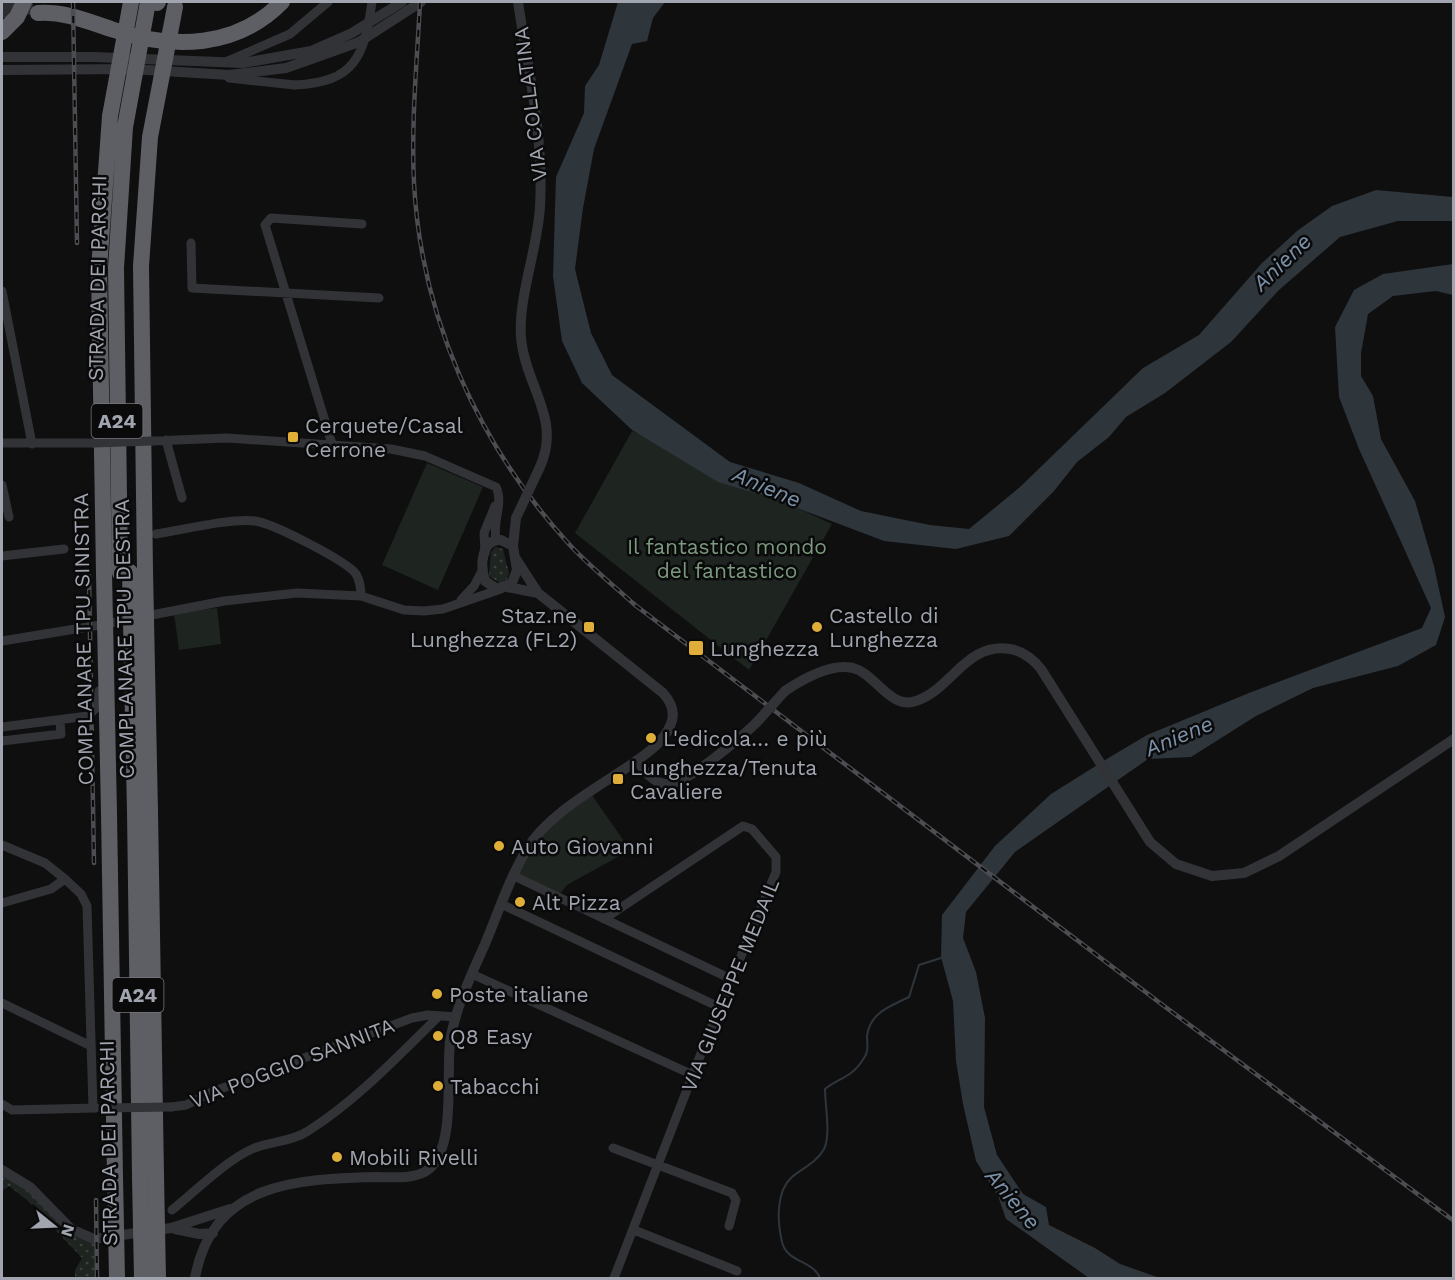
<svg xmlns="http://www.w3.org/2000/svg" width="1455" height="1280" viewBox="0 0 1455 1280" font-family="'Work Sans',sans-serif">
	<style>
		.grass { fill: url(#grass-dots) }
		.park { fill: #1e241f }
		.water { fill: #2e353b }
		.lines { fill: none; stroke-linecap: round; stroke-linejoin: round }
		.stream { stroke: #2e353b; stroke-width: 2 }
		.motorway-tunnel { stroke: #2c2d30; stroke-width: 16; stroke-dasharray: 16 8; stroke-linecap: butt }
		.minor { stroke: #323337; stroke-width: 9 }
		.tertiary { stroke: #323337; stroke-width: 10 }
		.motorway { stroke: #5d5f65; stroke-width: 16 }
		.rail-casing { stroke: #4b4d51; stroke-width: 4.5 }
		.rail { stroke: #0a0a0b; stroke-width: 2; stroke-dasharray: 7; stroke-linecap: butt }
		.minor-bridge { stroke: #323337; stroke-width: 9 }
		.tertiary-bridge { stroke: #323337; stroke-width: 10 }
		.motorway-bridge { stroke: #5d5f65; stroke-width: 16 }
		.poi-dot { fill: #deae38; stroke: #0a0a0b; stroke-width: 2 }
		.labels { text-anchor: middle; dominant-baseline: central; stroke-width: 5; stroke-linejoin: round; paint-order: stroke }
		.shield { fill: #0a0a0b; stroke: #74767e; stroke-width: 1.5 }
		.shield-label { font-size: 20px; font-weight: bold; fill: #a1a5b0 }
		.street-label { font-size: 21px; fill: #a1a5b0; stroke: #0a0a0b }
		.poi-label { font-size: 21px; fill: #a1a5b0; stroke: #0a0a0b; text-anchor: start }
		.park-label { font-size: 21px; fill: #7a997d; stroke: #0a0a0b }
		.water-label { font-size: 22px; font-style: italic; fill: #7b91a8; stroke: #0a0a0b }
	</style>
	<defs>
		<pattern id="grass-dots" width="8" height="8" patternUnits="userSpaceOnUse" patternTransform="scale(1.5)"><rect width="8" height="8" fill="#1e241f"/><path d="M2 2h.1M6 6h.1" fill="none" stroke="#3c413d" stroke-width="1.8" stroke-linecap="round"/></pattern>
	</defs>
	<rect width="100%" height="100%" fill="#0f0f10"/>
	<path class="grass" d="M 495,547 L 503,549 L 509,573 L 507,579 L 500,583 L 489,576 L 491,552 Z
		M 2,1170 L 65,1223 L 96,1239 L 97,1278 L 75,1278 L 75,1270 L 82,1258 L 27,1200 L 9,1186 L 2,1191 Z"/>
	<path class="park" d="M 632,431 L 832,524 L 749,670 L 575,533 Z
		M 427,463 L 483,487 L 438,590 L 382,565 Z
		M 217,608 L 221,644 L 179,650 L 174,613 Z
		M 592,795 L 630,850 L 567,885 L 560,894 L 517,875 C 537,833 556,821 592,795 Z"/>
	<path class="water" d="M 618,2 L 665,2 L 653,18 L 647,41 L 632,44 L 594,149 L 583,208 L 575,269 L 591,333 L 612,375 L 730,462 L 799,483 L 861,511 L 930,525 L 969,529 L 1020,487 L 1143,368 L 1199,335 L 1262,263 L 1297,231 L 1332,206 L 1376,190 L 1453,197 L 1453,221 L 1398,221 L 1340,237 L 1279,290 L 1231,342 L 1165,393 L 1126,417 L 1109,437 L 1077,462 L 1054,491 L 1009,536 L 956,549 L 884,541 L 768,497 L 718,482 L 632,430 L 582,383 L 562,341 L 553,276 L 556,177 L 584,113 L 585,86 L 599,65 Z
		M 1453,264 L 1453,295 L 1436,291 L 1393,296 L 1368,314 L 1361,353 L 1361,376 L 1373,396 L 1381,439 L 1415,501 L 1434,566 L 1445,617 L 1436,645 L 1398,666 L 1313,688 L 1256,716 L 1191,757 L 1148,759 L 1015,852 L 966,912 L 963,938 L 976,972 L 985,1018 L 984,1107 L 997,1155 L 1023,1194 L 1046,1207 L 1049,1225 L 1095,1248 L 1120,1264 L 1160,1278 L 1089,1278 L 1006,1219 L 998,1196 L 976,1161 L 963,1104 L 956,1061 L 953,1001 L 941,957 L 942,915 L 995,846 L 1051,794 L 1110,757 L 1147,735 L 1249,693 L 1422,628 L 1431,608 L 1359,449 L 1339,397 L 1335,327 L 1354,290 L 1383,274 Z"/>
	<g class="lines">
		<path class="stream" d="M 820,1278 C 813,1260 787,1263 782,1242 C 777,1221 776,1191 792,1177 C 803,1168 817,1162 824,1149 C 831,1135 825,1106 825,1089 C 840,1077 852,1078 864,1058 C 869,1051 867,1044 867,1036 C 870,1012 891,1006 909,997 L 919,965 L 944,957"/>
		<path class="motorway-tunnel" d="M 2,10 L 33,6"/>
		<path class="minor" d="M 228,61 L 290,34 L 328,2
			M 229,78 L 295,85
			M 191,243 L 192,288 L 379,298
			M 2,291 L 32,444
			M 166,440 L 182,498
			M 152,441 L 227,438 L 391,449 L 425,456 L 496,487 C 504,503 492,522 496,539
			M 2,443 L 93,443
			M 332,444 L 265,225 L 271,218 L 362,224
			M 2,485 L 9,517
			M 156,534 C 182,530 230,518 255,521 C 272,523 347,561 356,574 C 360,581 361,589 361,596 L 404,610 L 424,611 L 443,609 L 501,589
			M 485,553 L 484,533 L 495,506
			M 2,556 L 64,549
			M 461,600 L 474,586 L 483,569
			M 2,641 L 100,625 L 224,601 L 297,593 L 361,596
			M 2,727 L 88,716 L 98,706 L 99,691
			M 2,741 L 61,734 L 60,721
			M 2,845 L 45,863 L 65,879 L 51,889 L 2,903
			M 514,876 L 731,979
			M 65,879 L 81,894 L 87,906 L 93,1108
			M 501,904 L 719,1007
			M 604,919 L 743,826 L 752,829 L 776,857 L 776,872 L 707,1038 L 614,1278
			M 472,974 L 693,1075
			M 2,1003 L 91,1046
			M 2,1104 L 12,1110 L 96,1108
			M 171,1107 L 186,1105 L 212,1092 L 412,1018 L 428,1015 L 456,1017
			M 613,1148 L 732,1193 L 736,1200 L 729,1226
			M 172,1210 C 194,1192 227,1160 252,1149 C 270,1141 292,1142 308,1131 C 357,1100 398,1056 439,1016
			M 634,1230 L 737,1271"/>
		<path class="tertiary" d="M 518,2 C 528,69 544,138 540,206 C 538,248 518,297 521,337 C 525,387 563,419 539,469
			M 2,57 L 94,57 L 243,63 L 311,51 L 352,33 L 402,2
			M 2,70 L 131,69 L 229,75 L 286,68 L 359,42 L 421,2
			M 501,540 L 513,546 L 517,570 L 512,583 L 497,589 L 485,581 C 480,567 481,538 501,540 Z
			M 513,546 L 516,518
			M 507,587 L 538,593
			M 785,691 C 803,679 831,663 853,668 C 876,674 890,710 916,701 C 951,690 966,642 1010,649 C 1023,651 1033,659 1041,669 L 1150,842 L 1176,864 L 1212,876 L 1244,873 L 1279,856 L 1454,739
			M 637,760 C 644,771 655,785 669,784 C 686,784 744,735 757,722
			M 2,1170 L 30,1187 L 71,1229 L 94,1239 L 171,1228 L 230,1209
			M 175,1229 L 199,1234 L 213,1233
			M 195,1278 C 212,1182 297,1179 376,1177 C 392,1177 416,1180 429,1169 C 456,1146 446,1076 450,1042 C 455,1008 471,976 485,944 C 498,913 509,879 527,849 C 548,814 598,787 632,764 C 646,754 663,743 670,726 C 676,714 672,703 663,693 L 538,593 L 516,559"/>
		<path class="motorway" d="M 157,3 L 158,2
			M 38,13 C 65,11 89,22 114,30 C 173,50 237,48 282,2
			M 2,32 L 17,17 L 24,2
			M 141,266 L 145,571
			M 116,268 L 120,573
			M 99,269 L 104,574
			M 135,812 L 140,1177
			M 150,812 L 156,1175
			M 109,813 L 115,1177"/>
		<defs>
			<path id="rail" d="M 73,2 L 77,243
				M 420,2 C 417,62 411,122 414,183 C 421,317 478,444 568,543 C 588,565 612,584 635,605 L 1164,1006 L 1454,1221
				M 89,576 L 94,863
				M 96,1200 L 97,1278"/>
		</defs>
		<use href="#rail" class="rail-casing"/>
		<use href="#rail" class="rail"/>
		<path class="minor-bridge" d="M 295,85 C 355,82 364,57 372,2
			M 93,443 L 152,441
			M 104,1108 L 171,1107"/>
		<path class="tertiary-bridge" d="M 516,518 L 539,469
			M 757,722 L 785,691"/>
		<path class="motorway-bridge" d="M 141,266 L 150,137 L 175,7
			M 116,268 L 125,127 L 148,2
			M 99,269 L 110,116 L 131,2
			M 145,571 L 150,812
			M 130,572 L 135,812
			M 104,574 L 109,813
			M 156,1175 L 158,1278
			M 115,1177 L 117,1278
			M 140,1177 L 142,1278"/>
	</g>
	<g class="poi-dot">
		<rect x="287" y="431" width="12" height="12" rx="3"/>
		<rect x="583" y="621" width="12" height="12" rx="3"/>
		<circle cx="817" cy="627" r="6"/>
		<rect x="688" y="640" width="16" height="16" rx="3"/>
		<circle cx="651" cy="738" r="6"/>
		<rect x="612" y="773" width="12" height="12" rx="3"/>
		<circle cx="499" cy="846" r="6"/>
		<circle cx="520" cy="902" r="6"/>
		<circle cx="437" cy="994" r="6"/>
		<circle cx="438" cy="1036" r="6"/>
		<circle cx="438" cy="1086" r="6"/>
		<circle cx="337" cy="1157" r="6"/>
	</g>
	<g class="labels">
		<g class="shield">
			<rect x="91.5" y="404" width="51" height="34" rx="4.5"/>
			<rect x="112.5" y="978" width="51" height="34" rx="4.5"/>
		</g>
		<g class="shield-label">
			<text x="117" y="421">A24</text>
			<text x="138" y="995">A24</text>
		</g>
		<g class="street-label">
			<text transform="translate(530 104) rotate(-97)">VIA COLLATINA</text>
			<text transform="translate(97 278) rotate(-89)">STRADA DEI PARCHI</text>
			<text transform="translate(83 639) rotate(-91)">COMPLANARE TPU SINISTRA</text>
			<text transform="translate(124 639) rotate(-91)">COMPLANARE TPU DESTRA</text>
			<text transform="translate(730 985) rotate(-68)">VIA GIUSEPPE MEDAIL</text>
			<text transform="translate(292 1063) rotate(-21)">VIA POGGIO SANNITA</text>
			<text transform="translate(108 1143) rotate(-91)">STRADA DEI PARCHI</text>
		</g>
		<g class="poi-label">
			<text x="305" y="425">Cerquete/Casal<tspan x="305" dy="24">Cerrone</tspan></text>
			<text x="577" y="615" text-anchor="end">Staz.ne<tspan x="577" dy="24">Lunghezza (FL2)</tspan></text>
			<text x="829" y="615">Castello di<tspan x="829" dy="24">Lunghezza</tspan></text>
			<text x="710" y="648">Lunghezza</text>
			<text x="663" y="738">L'edicola… e più</text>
			<text x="630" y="767">Lunghezza/Tenuta<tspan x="630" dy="24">Cavaliere</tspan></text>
			<text x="511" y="846">Auto Giovanni</text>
			<text x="532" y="902">Alt Pizza</text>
			<text x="449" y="994">Poste italiane</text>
			<text x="450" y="1036">Q8 Easy</text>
			<text x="450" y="1086">Tabacchi</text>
			<text x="349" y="1157">Mobili Rivelli</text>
		</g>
		<g class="park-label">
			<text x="727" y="546">Il fantastico mondo<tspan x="727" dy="24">del fantastico</tspan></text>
		</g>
		<g class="water-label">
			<text transform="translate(1282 262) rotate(-44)">Aniene</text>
			<text transform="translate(767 487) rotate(23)">Aniene</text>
			<text transform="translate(1179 736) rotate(-23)">Aniene</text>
			<text transform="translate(1013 1199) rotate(50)">Aniene</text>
		</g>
	</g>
	<rect width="1455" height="1280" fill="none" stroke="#a1a5b0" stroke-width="6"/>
	<g transform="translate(54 1226) rotate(108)" stroke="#0a0a0b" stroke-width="4.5" paint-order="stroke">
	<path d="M0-4.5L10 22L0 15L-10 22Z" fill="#a1a5b0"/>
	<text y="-9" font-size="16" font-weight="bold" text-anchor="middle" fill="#a1a5b0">N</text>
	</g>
</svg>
